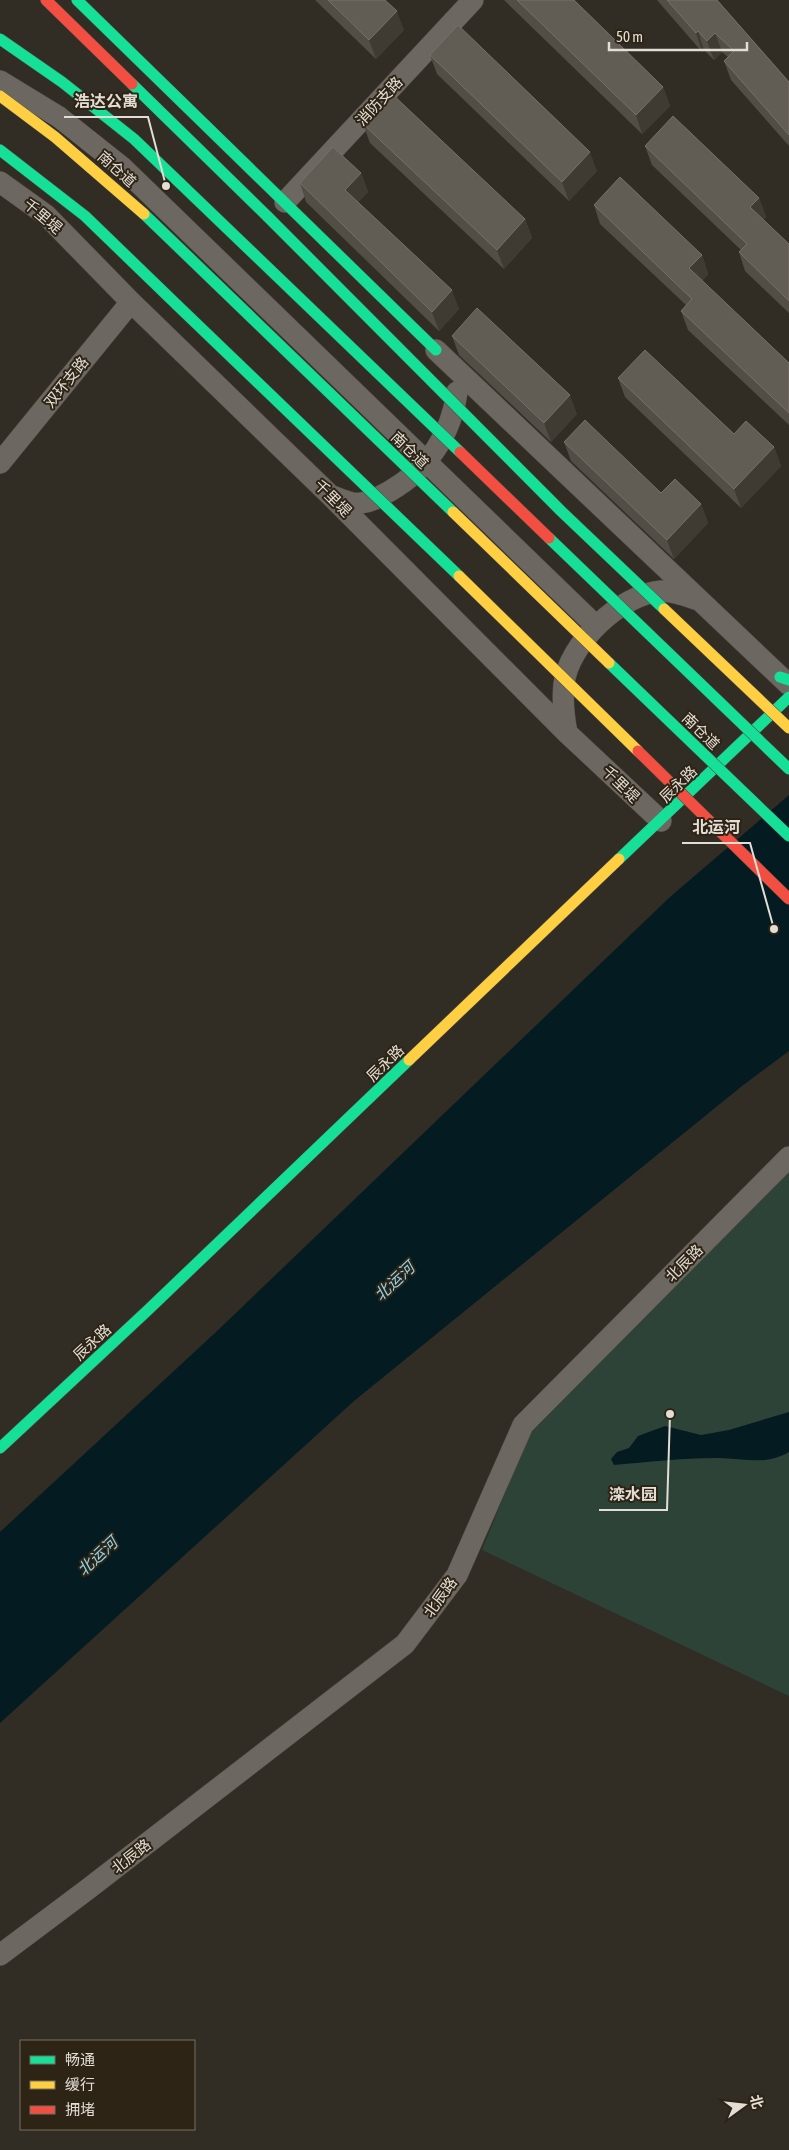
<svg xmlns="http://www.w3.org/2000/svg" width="789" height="2150" viewBox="0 0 789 2150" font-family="'Asap Condensed','Noto Sans SC',sans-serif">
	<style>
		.green { fill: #2e4337 }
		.water { fill: #041b21 }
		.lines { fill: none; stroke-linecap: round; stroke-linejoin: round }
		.street-casing { stroke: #4d4942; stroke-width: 22 }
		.fast-casing { stroke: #4d4942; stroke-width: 12 }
		.slow-casing { stroke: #4d4942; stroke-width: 12 }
		.jam-casing { stroke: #4d4942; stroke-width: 12 }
		.street { stroke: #6c6861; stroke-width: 21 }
		.fast { stroke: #16e098; stroke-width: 11 }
		.slow { stroke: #ffcf43; stroke-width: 11 }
		.jam { stroke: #f24e42; stroke-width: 11 }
		.fast-bridge-casing { stroke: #4d4942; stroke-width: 12; stroke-linecap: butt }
		.slow-bridge-casing { stroke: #4d4942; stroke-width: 12; stroke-linecap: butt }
		.jam-bridge-casing { stroke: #4d4942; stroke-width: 12; stroke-linecap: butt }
		.fast-bridge { stroke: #16e098; stroke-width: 11 }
		.slow-bridge { stroke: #ffcf43; stroke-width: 11 }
		.jam-bridge { stroke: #f24e42; stroke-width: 11 }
		.wall { fill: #534e45 }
		.shaded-wall { fill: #3f3a32 }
		.building { fill: #625d54; stroke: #767168 }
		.labels { text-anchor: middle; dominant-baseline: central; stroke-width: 4; stroke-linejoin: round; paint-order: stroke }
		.street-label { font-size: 15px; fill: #e3ddd4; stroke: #2d2415 }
		.water-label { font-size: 16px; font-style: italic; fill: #8fd5ec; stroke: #2d2415 }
		.leader { fill: none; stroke: #e3ddd4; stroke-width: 2 }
		.callout-dot { fill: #e3ddd4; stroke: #2d2415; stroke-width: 2 }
		.callout-label { font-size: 16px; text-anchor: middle; font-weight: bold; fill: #e3ddd4; stroke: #2d2415; stroke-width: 4; stroke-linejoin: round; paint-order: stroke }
	</style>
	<rect width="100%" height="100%" fill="#312d25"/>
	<path class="green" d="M 789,1172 L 789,1696 L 482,1550 L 528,1436 Z"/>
	<path class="water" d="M 789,795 L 789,1051 L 742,1086 L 354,1401 L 0,1723 L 0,1532 L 216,1332 L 670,897 Z
		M 789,1412 L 789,1452 C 763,1467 742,1457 714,1458 C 681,1458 648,1462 614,1465 L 611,1459 L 617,1452 L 629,1448 L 638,1436 L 665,1426 L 701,1435 L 729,1430 Z"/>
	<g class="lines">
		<defs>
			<path id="street" d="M 0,81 L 59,117 L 122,167 L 596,626
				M 0,182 L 46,215 L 131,302 L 331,496 L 567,733 L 661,821
				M 285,202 L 473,0
				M 436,350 L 789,685
				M 0,463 L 131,302
				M 332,496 C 341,499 352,505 361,503 C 372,502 381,496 390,491 C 428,469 451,435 457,392
				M 567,733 C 564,717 562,701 564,684 C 568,644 621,594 661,591 C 674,591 687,596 698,600
				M 0,1955 L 88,1889 L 405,1644 L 457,1575 L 523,1425 L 789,1157"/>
			<path id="fast" d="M 77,0 L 436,350
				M 132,84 L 268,217
				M 0,150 L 85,216 L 177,305
				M 780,677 L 789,680
				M 619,859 L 789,697
				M 0,1448 L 148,1310 L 409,1060"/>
			<path id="slow" d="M 409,1060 L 619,859"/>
			<path id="jam" d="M 46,0 L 132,84"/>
		</defs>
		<use href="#street" class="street-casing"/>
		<use href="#fast" class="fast-casing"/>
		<use href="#slow" class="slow-casing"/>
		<use href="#jam" class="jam-casing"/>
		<use href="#street" class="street"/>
		<use href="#fast" class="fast"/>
		<use href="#slow" class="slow"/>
		<use href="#jam" class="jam"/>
		<defs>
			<path id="fast-bridge" d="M 0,39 L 62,82 L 134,139 L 460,452
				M 144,214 L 453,512
				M 268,217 L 561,511 L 664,609
				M 177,305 L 459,576
				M 549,538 L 789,769
				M 609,663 L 789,836"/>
			<path id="slow-bridge" d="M 0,96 L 55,137 L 144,214
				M 453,512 L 609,663
				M 459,576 L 638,751
				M 664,609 L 789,728"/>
			<path id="jam-bridge" d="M 460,452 L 549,538
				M 638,751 L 789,899"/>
		</defs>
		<use href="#fast-bridge" class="fast-bridge-casing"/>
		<use href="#slow-bridge" class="slow-bridge-casing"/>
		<use href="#jam-bridge" class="jam-bridge-casing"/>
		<use href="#fast-bridge" class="fast-bridge"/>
		<use href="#slow-bridge" class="slow-bridge"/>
		<use href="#jam-bridge" class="jam-bridge"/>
	</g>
	<path class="wall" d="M 315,0 L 385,0 L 404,30 L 376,59 Z
		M 504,0 L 574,0 L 663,87 L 670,106 L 642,134 Z
		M 657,0 L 717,0 L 789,82 L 789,146 L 731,80 L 724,61 L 728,57 L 722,52 L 714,60 L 704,50 L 702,52 Z
		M 430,55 L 597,171 L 569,201 L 437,74 Z
		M 363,124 L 525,219 L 532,238 L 504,269 L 370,143 Z
		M 645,146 L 759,198 L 766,217 L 763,220 L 789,244 L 789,313 L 745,271 L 739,252 L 741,250 L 652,165 Z
		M 361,173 L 368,192 L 358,202 L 459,309 L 439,331 L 306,202 L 300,183 Z
		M 594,205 L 702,255 L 708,274 L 702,281 L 789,363 L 789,425 L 688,330 L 681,311 L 686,305 L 600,224 Z
		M 452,336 L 577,414 L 551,442 L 459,355 Z
		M 618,378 L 734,434 L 774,447 L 781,466 L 741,508 L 625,397 Z
		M 564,442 L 661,493 L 701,504 L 708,523 L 674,559 L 571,461 Z"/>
	<path class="shaded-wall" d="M 397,11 L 404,30 L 376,59 L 369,40 Z
		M 698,31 L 704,50 L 702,52 L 696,33 Z
		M 715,33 L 722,52 L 714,60 L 707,41 Z
		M 663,87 L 670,106 L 642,134 L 636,115 Z
		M 590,152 L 597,171 L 569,201 L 562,182 Z
		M 361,173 L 368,192 L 352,209 L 345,190 Z
		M 759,198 L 766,217 L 757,226 L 750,207 Z
		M 525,219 L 532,238 L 504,269 L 497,250 Z
		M 702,255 L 708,274 L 696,287 L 689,268 Z
		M 452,290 L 459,309 L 439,331 L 432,312 Z
		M 570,395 L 577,414 L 551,442 L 544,423 Z
		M 774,447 L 781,466 L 741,508 L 734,489 Z
		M 701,504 L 708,523 L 674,559 L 667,540 Z"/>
	<path class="building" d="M 328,0 L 385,0 L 397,11 L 369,40 Z
		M 517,0 L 574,0 L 663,87 L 636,115 Z
		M 667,0 L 717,0 L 789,82 L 789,135 L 724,61 L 734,51 L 715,33 L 707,41 L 698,31 L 696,33 Z
		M 458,25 L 590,152 L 562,182 L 430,55 Z
		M 391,93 L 525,219 L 497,250 L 363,124 Z
		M 673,116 L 759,198 L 750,207 L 789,244 L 789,301 L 739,252 L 747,244 L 645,146 Z
		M 333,147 L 361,173 L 345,190 L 452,290 L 432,312 L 300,183 Z
		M 620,177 L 702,255 L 689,268 L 789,363 L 789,413 L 681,311 L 692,299 L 594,205 Z
		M 477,308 L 570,395 L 544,423 L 452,336 Z
		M 645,350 L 734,434 L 746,421 L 774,447 L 734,489 L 618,378 Z
		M 585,420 L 661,493 L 675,479 L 701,504 L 667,540 L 564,442 Z"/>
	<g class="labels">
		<g class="street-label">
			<text transform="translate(379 101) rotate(-47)">消防支路</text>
			<text transform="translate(117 169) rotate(42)">南仓道</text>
			<text transform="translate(43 216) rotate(40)">千里堤</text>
			<text transform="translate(66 382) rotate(-51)">双环支路</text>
			<text transform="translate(410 450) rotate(44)">南仓道</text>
			<text transform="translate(333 498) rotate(45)">千里堤</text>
			<text transform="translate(701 731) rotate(44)">南仓道</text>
			<text transform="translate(621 784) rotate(44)">千里堤</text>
			<text transform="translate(678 784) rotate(-44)">辰永路</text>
			<text transform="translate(385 1063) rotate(-44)">辰永路</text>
			<text transform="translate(684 1263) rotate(-45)">北辰路</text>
			<text transform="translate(92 1342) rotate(-43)">辰永路</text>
			<text transform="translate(440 1597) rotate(-54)">北辰路</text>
			<text transform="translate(131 1856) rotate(-38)">北辰路</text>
		</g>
		<g class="water-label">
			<text transform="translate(394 1281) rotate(-43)">北运河</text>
			<text transform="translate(97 1556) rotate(-43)">北运河</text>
		</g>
	</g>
	<path class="leader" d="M166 186L148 117H64M774 929L750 843H682M670 1414L667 1510H599"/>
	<g class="callout-dot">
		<circle cx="166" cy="186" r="5"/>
		<circle cx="774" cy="929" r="5"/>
		<circle cx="670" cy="1414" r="5"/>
	</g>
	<g class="callout-label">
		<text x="106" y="107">浩达公寓</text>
		<text x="716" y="833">北运河</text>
		<text x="633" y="1500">滦水园</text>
	</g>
	<rect x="20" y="2040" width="175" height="90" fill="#2d2415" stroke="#766e61"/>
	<rect x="30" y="2056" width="25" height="8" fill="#16e098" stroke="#766e61"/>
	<text x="65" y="2065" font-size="15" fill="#e3ddd4">畅通</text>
	<rect x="30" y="2081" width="25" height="8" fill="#ffcf43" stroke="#766e61"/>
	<text x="65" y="2090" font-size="15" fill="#e3ddd4">缓行</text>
	<rect x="30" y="2106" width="25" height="8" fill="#f24e42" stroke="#766e61"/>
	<text x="65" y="2115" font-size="15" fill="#e3ddd4">拥堵</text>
	<g transform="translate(744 2105) rotate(75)" stroke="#2d2415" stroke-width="4" paint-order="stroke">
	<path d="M0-4L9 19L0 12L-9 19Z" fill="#e3ddd4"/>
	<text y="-8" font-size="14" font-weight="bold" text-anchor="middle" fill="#e3ddd4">北</text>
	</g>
	<path d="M609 42v8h138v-8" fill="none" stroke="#e3ddd4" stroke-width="2.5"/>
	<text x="616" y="42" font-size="15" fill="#e3ddd4" stroke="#2d2415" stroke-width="4" paint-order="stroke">50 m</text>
</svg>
